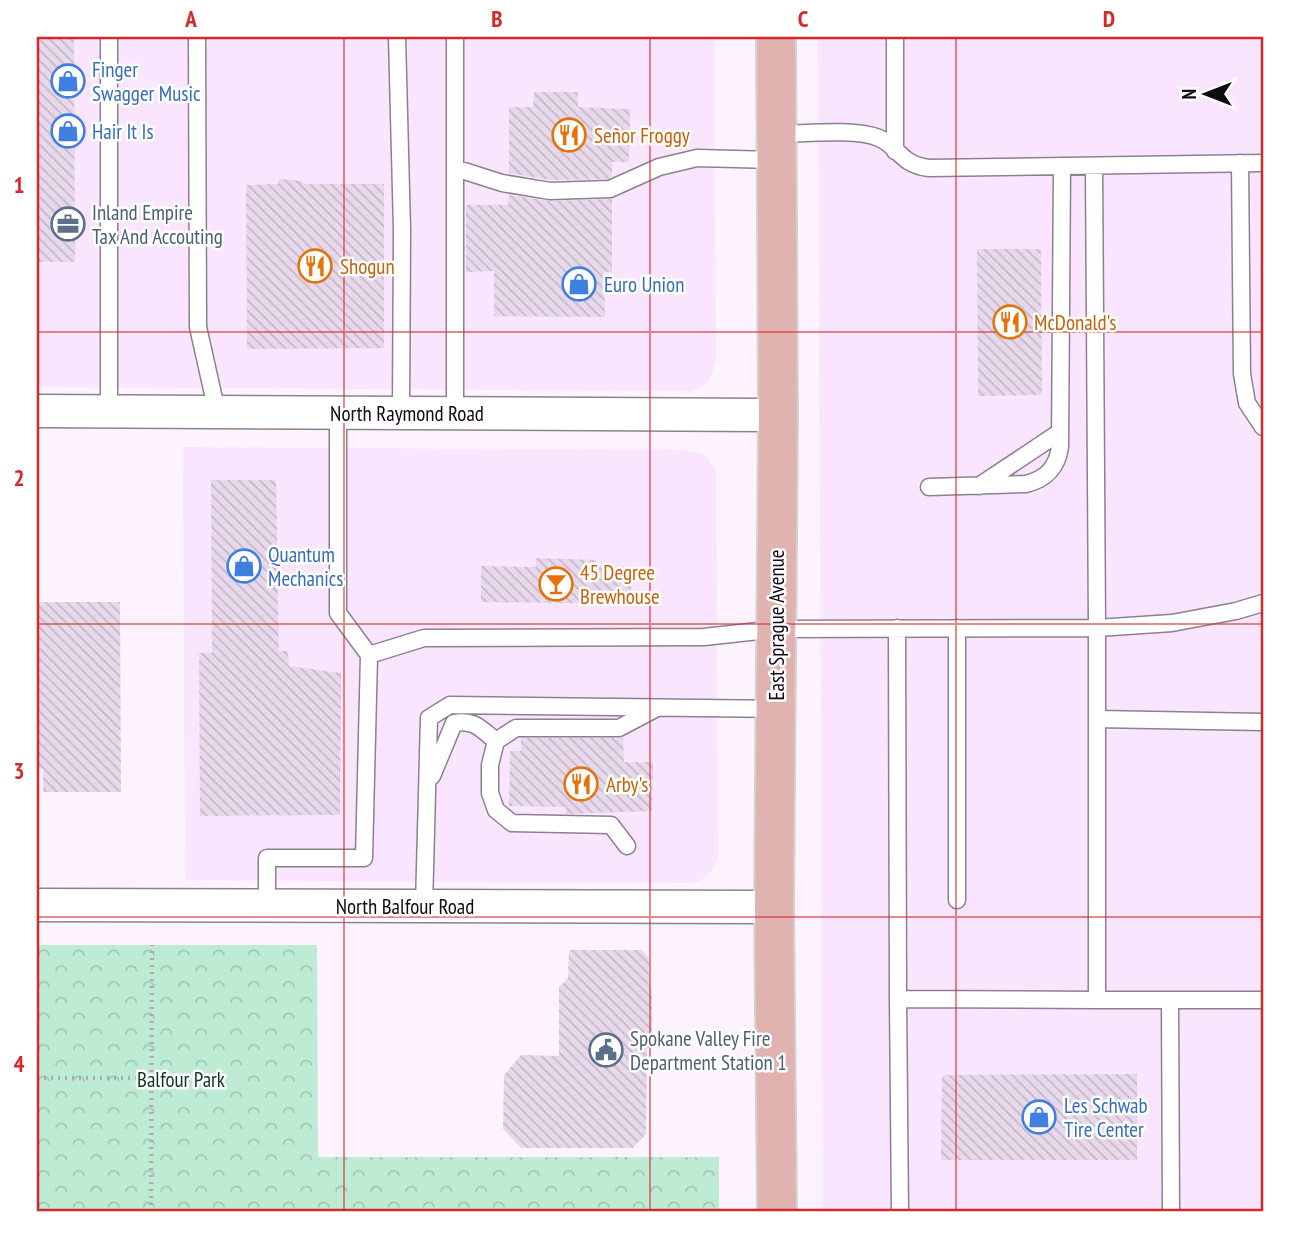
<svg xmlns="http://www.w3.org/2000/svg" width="1300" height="1249" viewBox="0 0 1300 1249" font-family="'PT Sans Narrow',sans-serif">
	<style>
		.built { fill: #f9e5fe }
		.park { fill: url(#park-crowns) }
		.building { fill: url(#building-back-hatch) }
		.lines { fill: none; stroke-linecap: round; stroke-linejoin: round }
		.lane-casing { stroke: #8d8090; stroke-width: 19 }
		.street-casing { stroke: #8d8090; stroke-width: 35 }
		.primary-casing { stroke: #d4d3d4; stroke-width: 42 }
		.path { stroke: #b2aab4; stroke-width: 4.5; stroke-dasharray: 2 5; stroke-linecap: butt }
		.lane { stroke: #fff; stroke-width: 16 }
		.street { stroke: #fff; stroke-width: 32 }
		.primary { stroke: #e1b3b0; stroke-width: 38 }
		.grid { fill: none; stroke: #d62828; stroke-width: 2; stroke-opacity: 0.55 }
		.labels { text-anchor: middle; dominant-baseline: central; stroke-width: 5; stroke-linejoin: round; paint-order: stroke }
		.shop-label { font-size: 21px; fill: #366cbe; stroke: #fff; text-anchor: start }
		.food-label { font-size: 21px; fill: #c56008; stroke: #fff; text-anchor: start }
		.service-label { font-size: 21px; fill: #4e5e75; stroke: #fff; text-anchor: start }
		.street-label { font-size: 21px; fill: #0f0a10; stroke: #fff }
		.park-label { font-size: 21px; fill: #0d3526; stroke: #fff }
		.neatline { fill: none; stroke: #d62828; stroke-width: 2.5 }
		.grid-label { font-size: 23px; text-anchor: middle; font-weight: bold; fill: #d62828 }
	</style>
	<defs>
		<pattern id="park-crowns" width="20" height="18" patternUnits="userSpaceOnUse" patternTransform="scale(1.75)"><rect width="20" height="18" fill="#bdebd4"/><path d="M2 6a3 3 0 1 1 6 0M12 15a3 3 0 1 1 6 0" fill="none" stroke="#a1c8b5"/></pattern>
		<pattern id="building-back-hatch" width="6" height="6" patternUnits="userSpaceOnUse" patternTransform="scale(1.75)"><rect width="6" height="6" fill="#e7d9eb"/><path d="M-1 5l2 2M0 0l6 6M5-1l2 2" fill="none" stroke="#c5b9c8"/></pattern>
	</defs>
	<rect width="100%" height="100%" fill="#fcf3fe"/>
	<path class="built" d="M 37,37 L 714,37 L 716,361 L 710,379 L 705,385 L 690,391 L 37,387 Z
		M 818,37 L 1263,37 L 1263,1212 L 823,1212 Z
		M 183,447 L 681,450 L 700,453 L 707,457 L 715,470 L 716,479 L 718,854 L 717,861 L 710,873 L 700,881 L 687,883 L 185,880 Z"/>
	<path class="park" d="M 37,945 L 317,945 L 318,1157 L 719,1157 L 719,1212 L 37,1212 Z"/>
	<path class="building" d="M 37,37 L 74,37 L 75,262 L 37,262 Z
		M 534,92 L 578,92 L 578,107 L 630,109 L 629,162 L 612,162 L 612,176 L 608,179 L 551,180 L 509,173 L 509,107 L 533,107 Z
		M 279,179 L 303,181 L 303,184 L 384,184 L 384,348 L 247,349 L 246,185 L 278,184 Z
		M 509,195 L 550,201 L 612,199 L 612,272 L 604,272 L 605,317 L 494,316 L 494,271 L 466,272 L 466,205 L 508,205 Z
		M 977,249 L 1041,249 L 1042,395 L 978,396 Z
		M 211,480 L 276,480 L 279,651 L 288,651 L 289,666 L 341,673 L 340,815 L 200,816 L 199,653 L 212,653 Z
		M 536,558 L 596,560 L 596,566 L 631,567 L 631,604 L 481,602 L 481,566 L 536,567 Z
		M 37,602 L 120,602 L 121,792 L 43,792 L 43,769 L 37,769 Z
		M 521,738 L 623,738 L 624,762 L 653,762 L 652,811 L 566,814 L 566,807 L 509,806 L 510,751 L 521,751 Z
		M 569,950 L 642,950 L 649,958 L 649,985 L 652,990 L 652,1043 L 647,1050 L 646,1134 L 633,1148 L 521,1148 L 503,1129 L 504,1075 L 521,1055 L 559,1056 L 559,987 L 568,978 Z
		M 1137,1074 L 1137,1160 L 941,1160 L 942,1075 Z"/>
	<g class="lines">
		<defs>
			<path id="lane" d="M 197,37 L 198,327 L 217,412
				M 397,37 L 402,230 L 401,413
				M 455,37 L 455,413
				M 895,37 L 895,151
				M 777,134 C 804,134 855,128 879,138 C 900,147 899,164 929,168 L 1263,163
				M 1240,163 L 1242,374 L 1247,403 L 1263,427
				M 455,168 L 502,183 L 550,191 L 610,189 L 659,167 L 697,158 L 777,160
				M 109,412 L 109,37
				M 979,486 L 1060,432
				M 929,487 L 1026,484 C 1046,479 1057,468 1060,447 L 1062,168
				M 897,628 L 898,999
				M 957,628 L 957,900
				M 369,655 L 424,638 L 704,637 L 776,629 L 1097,628 L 1172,623 L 1236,611 L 1263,603
				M 1097,719 L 1263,722
				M 432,776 L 454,723 C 474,719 481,729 496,741
				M 627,846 L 611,825 L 512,823 L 496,810 L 490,793 L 490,765 L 496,741 L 516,728 L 619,728 L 655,709
				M 267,906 L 267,858 L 364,858 L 369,655 L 338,613 L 338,413
				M 424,906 L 429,718 L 450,705 L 775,709
				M 1097,1000 L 1263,1000
				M 1170,1000 L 1171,1212
				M 900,1212 L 898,999 L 1097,1000 L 1097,628 L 1094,166"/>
			<path id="street" d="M 37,411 L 778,415
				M 37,905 L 774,907"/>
			<path id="primary" d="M 776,37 L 778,415 L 774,907 L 777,1212"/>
		</defs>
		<use href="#lane" class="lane-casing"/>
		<use href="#street" class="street-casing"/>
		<use href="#primary" class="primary-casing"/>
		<path class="path" d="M 37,1078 L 151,1078
			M 151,1212 L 152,945"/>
		<use href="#lane" class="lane"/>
		<use href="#street" class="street"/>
		<use href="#primary" class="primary"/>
	</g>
	<path class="grid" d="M 344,37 L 344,1212M 650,37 L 650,1212M 956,37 L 956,1212M 37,332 L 1263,332M 37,624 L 1263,624M 37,917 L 1263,917"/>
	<defs>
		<symbol id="shop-ring" viewBox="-11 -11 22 22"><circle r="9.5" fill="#fff" stroke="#3f7fe0" stroke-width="1.5"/><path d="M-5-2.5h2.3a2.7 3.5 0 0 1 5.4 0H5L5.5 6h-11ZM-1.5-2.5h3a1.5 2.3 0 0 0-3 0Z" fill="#3f7fe0"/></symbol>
		<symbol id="restaurant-ring" viewBox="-11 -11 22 22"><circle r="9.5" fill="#fff" stroke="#e8710a" stroke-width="1.5"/><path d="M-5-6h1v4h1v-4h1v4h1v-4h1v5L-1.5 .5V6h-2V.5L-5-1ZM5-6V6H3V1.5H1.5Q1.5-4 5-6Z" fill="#e8710a"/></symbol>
		<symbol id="office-ring" viewBox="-11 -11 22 22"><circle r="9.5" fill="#fff" stroke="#5c6f8a" stroke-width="1.5"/><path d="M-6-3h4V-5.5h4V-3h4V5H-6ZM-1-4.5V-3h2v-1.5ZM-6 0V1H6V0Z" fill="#5c6f8a"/></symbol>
		<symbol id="bar-ring" viewBox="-11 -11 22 22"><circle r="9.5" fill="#fff" stroke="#e8710a" stroke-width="1.5"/><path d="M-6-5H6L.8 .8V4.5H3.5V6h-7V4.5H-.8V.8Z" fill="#e8710a"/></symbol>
		<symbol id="civic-ring" viewBox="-11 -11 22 22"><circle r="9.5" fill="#fff" stroke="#5c6f8a" stroke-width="1.5"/><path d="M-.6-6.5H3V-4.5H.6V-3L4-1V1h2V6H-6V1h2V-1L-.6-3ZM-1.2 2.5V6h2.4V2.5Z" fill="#5c6f8a"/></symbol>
	</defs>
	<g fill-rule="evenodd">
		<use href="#shop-ring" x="49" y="62" width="38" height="38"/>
		<use href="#shop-ring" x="49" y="112" width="38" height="38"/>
		<use href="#restaurant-ring" x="550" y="116" width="38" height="38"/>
		<use href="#office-ring" x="49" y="205" width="38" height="38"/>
		<use href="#restaurant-ring" x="296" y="247" width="38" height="38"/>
		<use href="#shop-ring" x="560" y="265" width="38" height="38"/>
		<use href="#restaurant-ring" x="991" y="303" width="38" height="38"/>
		<use href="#shop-ring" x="225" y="547" width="38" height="38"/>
		<use href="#bar-ring" x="537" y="565" width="38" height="38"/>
		<use href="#restaurant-ring" x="562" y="765" width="38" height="38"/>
		<use href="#civic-ring" x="587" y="1031" width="38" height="38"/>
		<use href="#shop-ring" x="1020" y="1098" width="38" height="38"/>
	</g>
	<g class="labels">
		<g class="shop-label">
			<text x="92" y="69">Finger<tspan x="92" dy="24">Swagger Music</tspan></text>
			<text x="92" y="131">Hair It Is</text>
			<text x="604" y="284">Euro Union</text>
			<text x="268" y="554">Quantum<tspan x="268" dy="24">Mechanics</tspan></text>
			<text x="1064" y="1105">Les Schwab<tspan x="1064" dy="24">Tire Center</tspan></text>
		</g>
		<g class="food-label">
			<text x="594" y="135">Señor Froggy</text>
			<text x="340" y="266">Shogun</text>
			<text x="1034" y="322">McDonald's</text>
			<text x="580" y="572">45 Degree<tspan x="580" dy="24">Brewhouse</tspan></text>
			<text x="606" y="784">Arby's</text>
		</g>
		<g class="service-label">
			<text x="92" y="212">Inland Empire<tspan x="92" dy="24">Tax And Accouting</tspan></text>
			<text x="630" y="1038">Spokane Valley Fire<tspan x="630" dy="24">Department Station 1</tspan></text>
		</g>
		<g class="street-label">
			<text x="407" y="413">North Raymond Road</text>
			<text transform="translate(776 625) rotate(-90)">East Sprague Avenue</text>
			<text x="405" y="906">North Balfour Road</text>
		</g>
		<g class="park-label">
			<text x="181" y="1079">Balfour Park</text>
		</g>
	</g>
	<rect width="1300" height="1249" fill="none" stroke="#ffffff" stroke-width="77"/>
	<g transform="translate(1206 94) rotate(270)" stroke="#ffffff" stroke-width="5" paint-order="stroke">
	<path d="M0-5L12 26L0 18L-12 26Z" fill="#0f0a10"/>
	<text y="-10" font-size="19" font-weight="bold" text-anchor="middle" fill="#0f0a10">N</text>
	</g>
	<rect x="38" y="38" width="1224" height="1172" class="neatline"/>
	<g class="grid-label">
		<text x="191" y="27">A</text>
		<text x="497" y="27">B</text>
		<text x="803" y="27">C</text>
		<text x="1109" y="27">D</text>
		<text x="19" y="193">1</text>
		<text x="19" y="486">2</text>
		<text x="19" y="779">3</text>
		<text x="19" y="1072">4</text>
	</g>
</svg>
